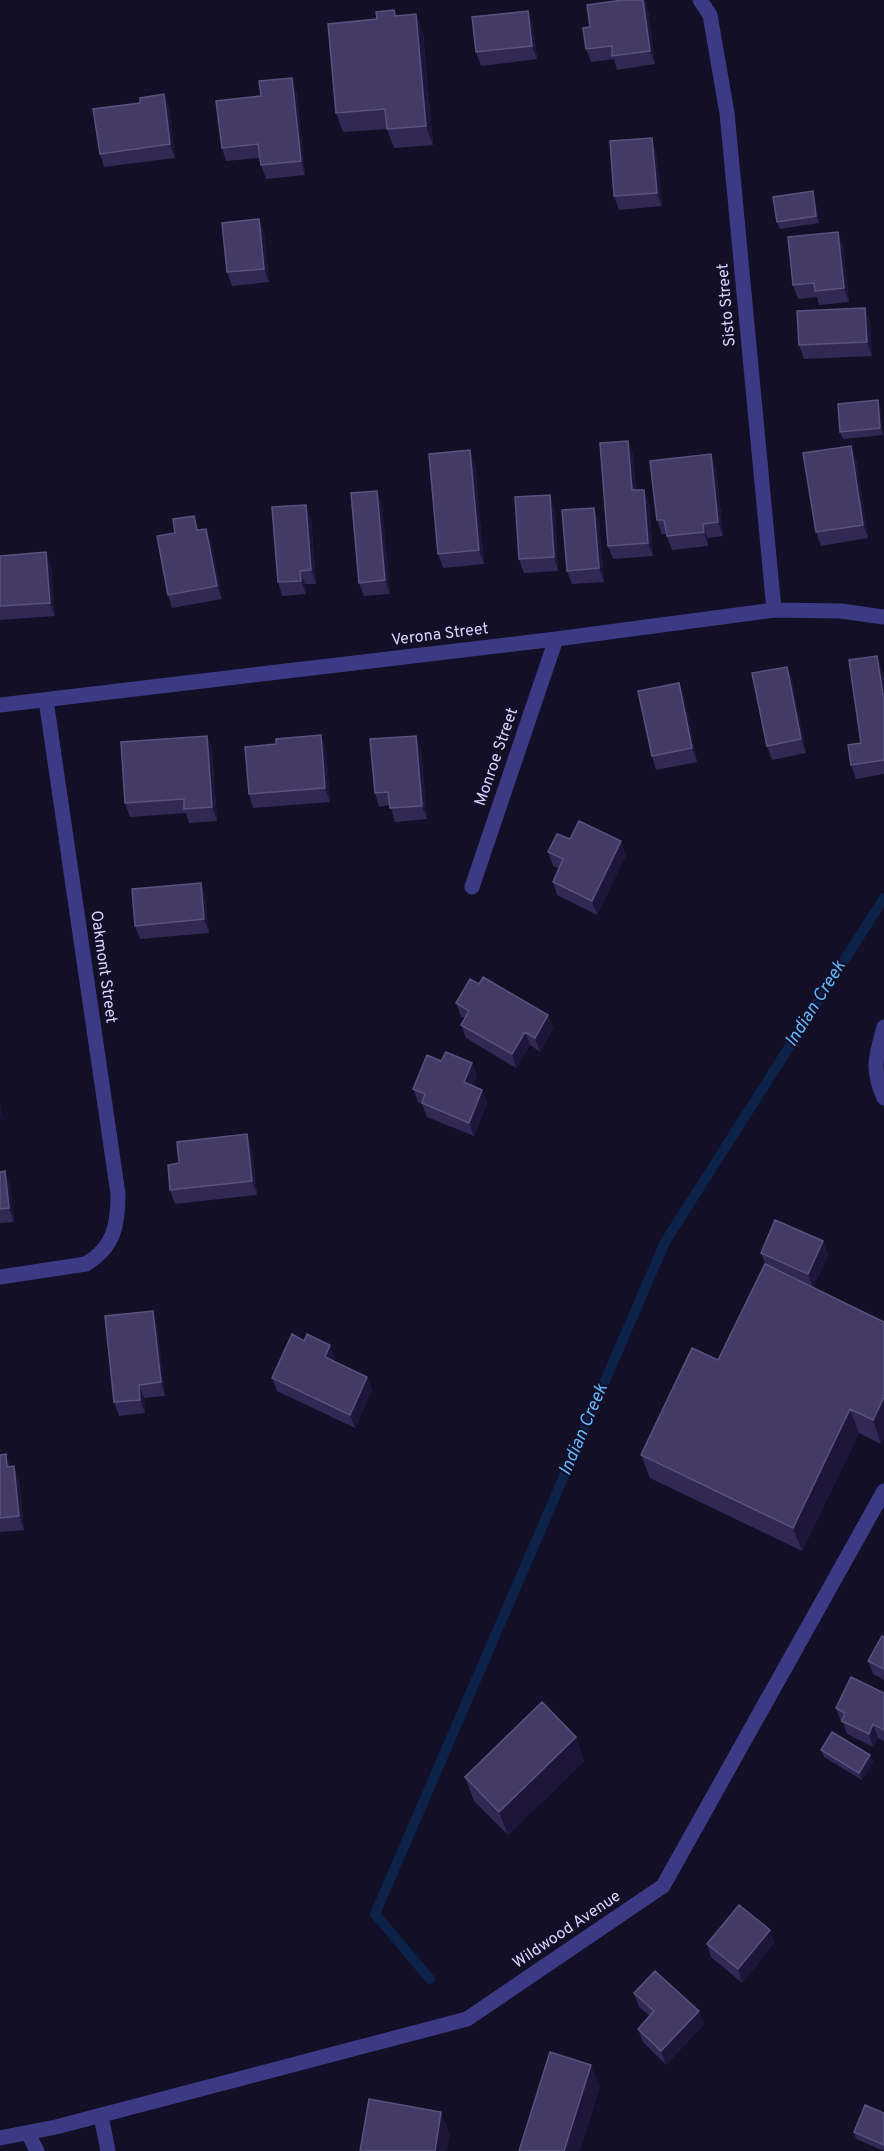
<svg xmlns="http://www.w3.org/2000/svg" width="884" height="2151" viewBox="0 0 884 2151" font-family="Overpass,sans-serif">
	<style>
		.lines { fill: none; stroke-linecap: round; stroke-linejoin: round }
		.stream { stroke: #0c2248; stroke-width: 10 }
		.minor { stroke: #3d3a85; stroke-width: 15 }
		.wall { fill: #312854 }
		.shaded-wall { fill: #1d163a }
		.building { fill: #433a66; stroke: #5a527e; stroke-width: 1.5 }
		.labels { text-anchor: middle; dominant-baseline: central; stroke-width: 4.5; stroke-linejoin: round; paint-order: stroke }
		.street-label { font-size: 16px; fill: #d9d4ff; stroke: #130f26 }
		.water-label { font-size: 18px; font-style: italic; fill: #62b6ff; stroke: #130f26 }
	</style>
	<rect width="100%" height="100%" fill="#130f26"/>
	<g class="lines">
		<path class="stream" d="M 430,1979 L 375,1914 L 665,1242 L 884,898"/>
		<path class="minor" d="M 700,0 L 710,15 L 727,113 L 774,610
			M 0,705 L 556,639 L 774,610 L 841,611 L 884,617
			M 472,887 L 556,639
			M 884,1027 C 876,1056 871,1069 884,1098
			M 0,1277 L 86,1264 C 114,1247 118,1225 118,1194 L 46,700
			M 101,2116 L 108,2151
			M 28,2133 L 37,2151
			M 0,2138 L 56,2127 L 467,2019 L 663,1886 L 884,1491"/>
	</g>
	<path class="wall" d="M 623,0 L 644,0 L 648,11 L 655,64 L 617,70 L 614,59 L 591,62 L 586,49 L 590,27 Z
		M 528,11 L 533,24 L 537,59 L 481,66 L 476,52 Z
		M 396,16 L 423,33 L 433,145 L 394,148 L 387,129 L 343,132 L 336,113 L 377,19 Z
		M 297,92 L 305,175 L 266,179 L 261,165 L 260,158 L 226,161 L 222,148 L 261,96 Z
		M 164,94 L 169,108 L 175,158 L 104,167 L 100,154 L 140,103 Z
		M 656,152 L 662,206 L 619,210 L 614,196 Z
		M 813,191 L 815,198 L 819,223 L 780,229 L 777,222 Z
		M 264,232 L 269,282 L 232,286 L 227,272 Z
		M 838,232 L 843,246 L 849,302 L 819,305 L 817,297 L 798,299 L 793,285 Z
		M 865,308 L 870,321 L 872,356 L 804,359 L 799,345 Z
		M 880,407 L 883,435 L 843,439 L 840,432 Z
		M 628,441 L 633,455 L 636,490 L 649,503 L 653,556 L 613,559 L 608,546 Z
		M 851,446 L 856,459 L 868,538 L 821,546 L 816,532 Z
		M 475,464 L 484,564 L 443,568 L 438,554 Z
		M 716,467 L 723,536 L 708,538 L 708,546 L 672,550 L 666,534 L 662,534 L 657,520 Z
		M 382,505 L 390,594 L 364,596 L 359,583 Z
		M 555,509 L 558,571 L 524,573 L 519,559 Z
		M 311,518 L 316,584 L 305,584 L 306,594 L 282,596 L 278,582 Z
		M 599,521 L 604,582 L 572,584 L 567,571 Z
		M 206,529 L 211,542 L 222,599 L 172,608 L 168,595 L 199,530 Z
		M 46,552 L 51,566 L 55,616 L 0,620 L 0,556 Z
		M 787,667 L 792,680 L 806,753 L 772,760 L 767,746 Z
		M 882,670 L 884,682 L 884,774 L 856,779 L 851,765 L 861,743 Z
		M 679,683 L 684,696 L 697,762 L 656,770 L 652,756 Z
		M 207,736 L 212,749 L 217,821 L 189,823 L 186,813 L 130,817 L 125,803 Z
		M 326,748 L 330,802 L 253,808 L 249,794 Z
		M 421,749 L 427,819 L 395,822 L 390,805 L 379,807 L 375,793 Z
		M 570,839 L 626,855 L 597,915 L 557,895 L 553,882 L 559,868 L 553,866 L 548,852 Z
		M 205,896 L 209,933 L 140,939 L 135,926 Z
		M 479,984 L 548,1015 L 553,1029 L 540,1052 L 530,1045 L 516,1068 L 466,1038 L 461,1025 L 464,1018 L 461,1017 L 456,1003 Z
		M 441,1061 L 472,1063 L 477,1076 L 473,1086 L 482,1090 L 487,1103 L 474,1136 L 427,1117 L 422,1104 L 418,1102 L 413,1089 Z
		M 252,1148 L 257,1195 L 175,1204 L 170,1190 L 179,1163 Z
		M 0,1172 L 10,1185 L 14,1222 L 0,1223 Z
		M 823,1241 L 828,1255 L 813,1288 L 884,1322 L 881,1444 L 859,1433 L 802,1551 L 650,1478 L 641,1455 L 718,1360 L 765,1264 L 761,1253 Z
		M 153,1311 L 157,1325 L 165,1396 L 144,1398 L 145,1413 L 119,1416 L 114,1402 Z
		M 335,1359 L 334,1361 L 367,1377 L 372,1390 L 355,1428 L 277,1391 L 272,1378 Z
		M 0,1455 L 11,1467 L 19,1480 L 24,1530 L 0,1532 Z
		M 884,1637 L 884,1680 L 873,1674 L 868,1661 Z
		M 884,1693 L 884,1741 L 878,1738 L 873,1747 L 847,1734 L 843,1723 L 841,1722 L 836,1708 Z
		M 576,1737 L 584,1761 L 508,1835 L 474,1801 L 465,1777 Z
		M 821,1750 L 870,1755 L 873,1762 L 862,1780 L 824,1757 Z
		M 770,1930 L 774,1943 L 742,1983 L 711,1957 L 707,1944 Z
		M 634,1993 L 704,2024 L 666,2065 L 643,2042 L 638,2029 L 650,2016 L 639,2007 Z
		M 884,2113 L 884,2151 L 856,2139 L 854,2132 Z"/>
	<path class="shaded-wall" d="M 643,0 L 648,11 L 655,64 L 650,51 Z
		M 528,11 L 533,24 L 537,59 L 532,46 Z
		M 416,14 L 423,33 L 433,145 L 426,126 Z
		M 292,78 L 297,92 L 305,175 L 301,161 Z
		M 164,94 L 169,108 L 175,158 L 170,144 Z
		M 652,138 L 656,152 L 662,206 L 657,193 Z
		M 813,191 L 815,198 L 819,223 L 816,216 Z
		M 259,219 L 264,232 L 269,282 L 264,269 Z
		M 838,232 L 843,246 L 849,302 L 844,288 Z
		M 865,308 L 870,321 L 872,356 L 867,342 Z
		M 878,400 L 880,407 L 883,435 L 880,428 Z
		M 628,441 L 633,455 L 637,504 L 632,490 Z
		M 851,446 L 856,459 L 868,538 L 863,525 Z
		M 470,450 L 475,464 L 484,564 L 479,550 Z
		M 711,454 L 716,467 L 723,536 L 718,522 Z
		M 644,490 L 649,503 L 653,556 L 648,543 Z
		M 377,491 L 382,505 L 390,594 L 385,580 Z
		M 550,495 L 555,509 L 558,571 L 554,557 Z
		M 306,505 L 311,518 L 316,584 L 311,570 Z
		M 594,508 L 599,521 L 604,582 L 599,568 Z
		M 703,524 L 708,538 L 708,546 L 704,532 Z
		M 206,529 L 211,542 L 222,599 L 217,586 Z
		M 46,552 L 51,566 L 55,616 L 50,603 Z
		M 300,571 L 305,584 L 306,594 L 301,581 Z
		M 877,656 L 882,670 L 884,682 L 884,697 Z
		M 787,667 L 792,680 L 806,753 L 801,739 Z
		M 679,683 L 684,696 L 697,762 L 692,748 Z
		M 321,735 L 326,748 L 330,802 L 325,788 Z
		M 207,736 L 212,749 L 217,821 L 212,807 Z
		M 416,736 L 421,749 L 427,819 L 422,806 Z
		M 621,841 L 626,855 L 597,915 L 592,901 Z
		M 201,883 L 205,896 L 209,933 L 204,919 Z
		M 548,1015 L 553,1029 L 540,1052 L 535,1038 Z
		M 525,1032 L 530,1045 L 516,1068 L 512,1054 Z
		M 472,1063 L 477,1076 L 469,1095 L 464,1082 Z
		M 482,1090 L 487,1103 L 474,1136 L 469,1123 Z
		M 0,1099 L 3,1123 L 0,1116 Z
		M 247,1134 L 252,1148 L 257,1195 L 252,1181 Z
		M 5,1171 L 10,1185 L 14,1222 L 9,1208 Z
		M 823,1241 L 828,1255 L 813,1288 L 808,1274 Z
		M 153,1311 L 157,1325 L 165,1396 L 161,1382 Z
		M 330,1345 L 335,1359 L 330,1370 L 325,1357 Z
		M 367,1377 L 372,1390 L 355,1428 L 350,1415 Z
		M 139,1385 L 144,1398 L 145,1413 L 140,1400 Z
		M 884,1397 L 884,1439 L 881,1444 L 873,1420 Z
		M 850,1409 L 859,1433 L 802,1551 L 793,1528 Z
		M 6,1454 L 11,1467 L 7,1467 Z
		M 14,1466 L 19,1480 L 24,1530 L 19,1516 Z
		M 873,1724 L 878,1738 L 873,1747 L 869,1734 Z
		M 576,1737 L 584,1761 L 508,1835 L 499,1812 Z
		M 870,1755 L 873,1762 L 862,1780 L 859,1773 Z
		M 770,1930 L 774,1943 L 742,1983 L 738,1969 Z
		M 699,2011 L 704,2024 L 666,2065 L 661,2051 Z
		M 591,2065 L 600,2088 L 580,2151 L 564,2151 Z
		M 441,2112 L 450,2135 L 447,2151 L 435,2151 Z"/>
	<path class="building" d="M 623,0 L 643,0 L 650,51 L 612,56 L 612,46 L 586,49 L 583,28 L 590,27 L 587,5 Z
		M 394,10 L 395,16 L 416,14 L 426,126 L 387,129 L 385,109 L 336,113 L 328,24 L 377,19 L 376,12 Z
		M 528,11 L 532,46 L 476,52 L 472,17 Z
		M 292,78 L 301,161 L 261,165 L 258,144 L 222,148 L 216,101 L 261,96 L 259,81 Z
		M 164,94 L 170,144 L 100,154 L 93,109 L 140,103 L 140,98 Z
		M 652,138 L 657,193 L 614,196 L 610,141 Z
		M 813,191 L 816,216 L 777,222 L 773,197 Z
		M 259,219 L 264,269 L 227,272 L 222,223 Z
		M 838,232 L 844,288 L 815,291 L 814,283 L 793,285 L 788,237 Z
		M 865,308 L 867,342 L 799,345 L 797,311 Z
		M 878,400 L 880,428 L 840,432 L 838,404 Z
		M 628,441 L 632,490 L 644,490 L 648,543 L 608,546 L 600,443 Z
		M 851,446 L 863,525 L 816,532 L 803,453 Z
		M 470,450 L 479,550 L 438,554 L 429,454 Z
		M 711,454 L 718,522 L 703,524 L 704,532 L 667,536 L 664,520 L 657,520 L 650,461 Z
		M 377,491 L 385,580 L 359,583 L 351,493 Z
		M 550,495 L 554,557 L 519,559 L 515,497 Z
		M 306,505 L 311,570 L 300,571 L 301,581 L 278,582 L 272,507 Z
		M 594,508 L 599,568 L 567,571 L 562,510 Z
		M 194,516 L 197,530 L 206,529 L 217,586 L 168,595 L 157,536 L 175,533 L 173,519 Z
		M 46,552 L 50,603 L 0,606 L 0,556 Z
		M 877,656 L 883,694 L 884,694 L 884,760 L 851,765 L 848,745 L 861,743 L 849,660 Z
		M 787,667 L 801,739 L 767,746 L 752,673 Z
		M 679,683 L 692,748 L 652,756 L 638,691 Z
		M 321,735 L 325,788 L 249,794 L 245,747 L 276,744 L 276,739 Z
		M 207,736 L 212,807 L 184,809 L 184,799 L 125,803 L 121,742 Z
		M 416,736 L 422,806 L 390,808 L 388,792 L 375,793 L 370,739 Z
		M 579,821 L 621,841 L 592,901 L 553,882 L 563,859 L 548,852 L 557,834 L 570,839 Z
		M 201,883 L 204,919 L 135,926 L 132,889 Z
		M 483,977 L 548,1015 L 535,1038 L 525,1032 L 512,1054 L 461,1025 L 469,1011 L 456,1003 L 470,979 L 479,984 Z
		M 446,1052 L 472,1063 L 464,1082 L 482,1090 L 469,1123 L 422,1103 L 425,1094 L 413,1089 L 427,1055 L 441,1061 Z
		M 247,1134 L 252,1181 L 170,1190 L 168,1165 L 179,1163 L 177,1142 Z
		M 5,1171 L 9,1208 L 0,1209 L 0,1172 Z
		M 775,1220 L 823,1241 L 808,1274 L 761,1253 Z
		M 765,1264 L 884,1322 L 884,1397 L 873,1420 L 850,1409 L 793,1528 L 641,1455 L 692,1348 L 718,1360 Z
		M 153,1311 L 161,1382 L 139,1385 L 140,1400 L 114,1402 L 105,1316 Z
		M 292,1334 L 304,1341 L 307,1334 L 330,1345 L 325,1357 L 367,1377 L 350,1415 L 272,1378 Z
		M 6,1454 L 7,1467 L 14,1466 L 19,1516 L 0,1518 L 0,1455 Z
		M 882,1636 L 884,1637 L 884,1669 L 868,1661 Z
		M 851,1677 L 884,1693 L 884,1730 L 873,1724 L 869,1734 L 842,1721 L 845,1713 L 836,1708 Z
		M 542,1702 L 576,1737 L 499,1812 L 465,1777 Z
		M 832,1732 L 870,1755 L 859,1773 L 821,1750 Z
		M 739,1905 L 770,1930 L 738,1969 L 707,1944 Z
		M 655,1971 L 699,2011 L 661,2051 L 638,2029 L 654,2011 L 634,1993 Z
		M 550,2052 L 591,2065 L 564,2151 L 519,2151 Z
		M 369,2099 L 441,2112 L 435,2151 L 360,2151 Z
		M 865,2105 L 884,2113 L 884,2145 L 854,2132 Z"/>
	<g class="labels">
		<g class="street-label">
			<text transform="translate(727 305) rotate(-95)">Sisto Street</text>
			<text transform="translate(440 635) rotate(-7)">Verona Street</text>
			<text transform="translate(497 757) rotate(-71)">Monroe Street</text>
			<text transform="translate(103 967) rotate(82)">Oakmont Street</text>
			<text transform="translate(567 1930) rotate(-34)">Wildwood Avenue</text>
		</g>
		<g class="water-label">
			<text transform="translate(816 1004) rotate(-58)">Indian Creek</text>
			<text transform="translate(584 1430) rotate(-67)">Indian Creek</text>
		</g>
	</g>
</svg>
